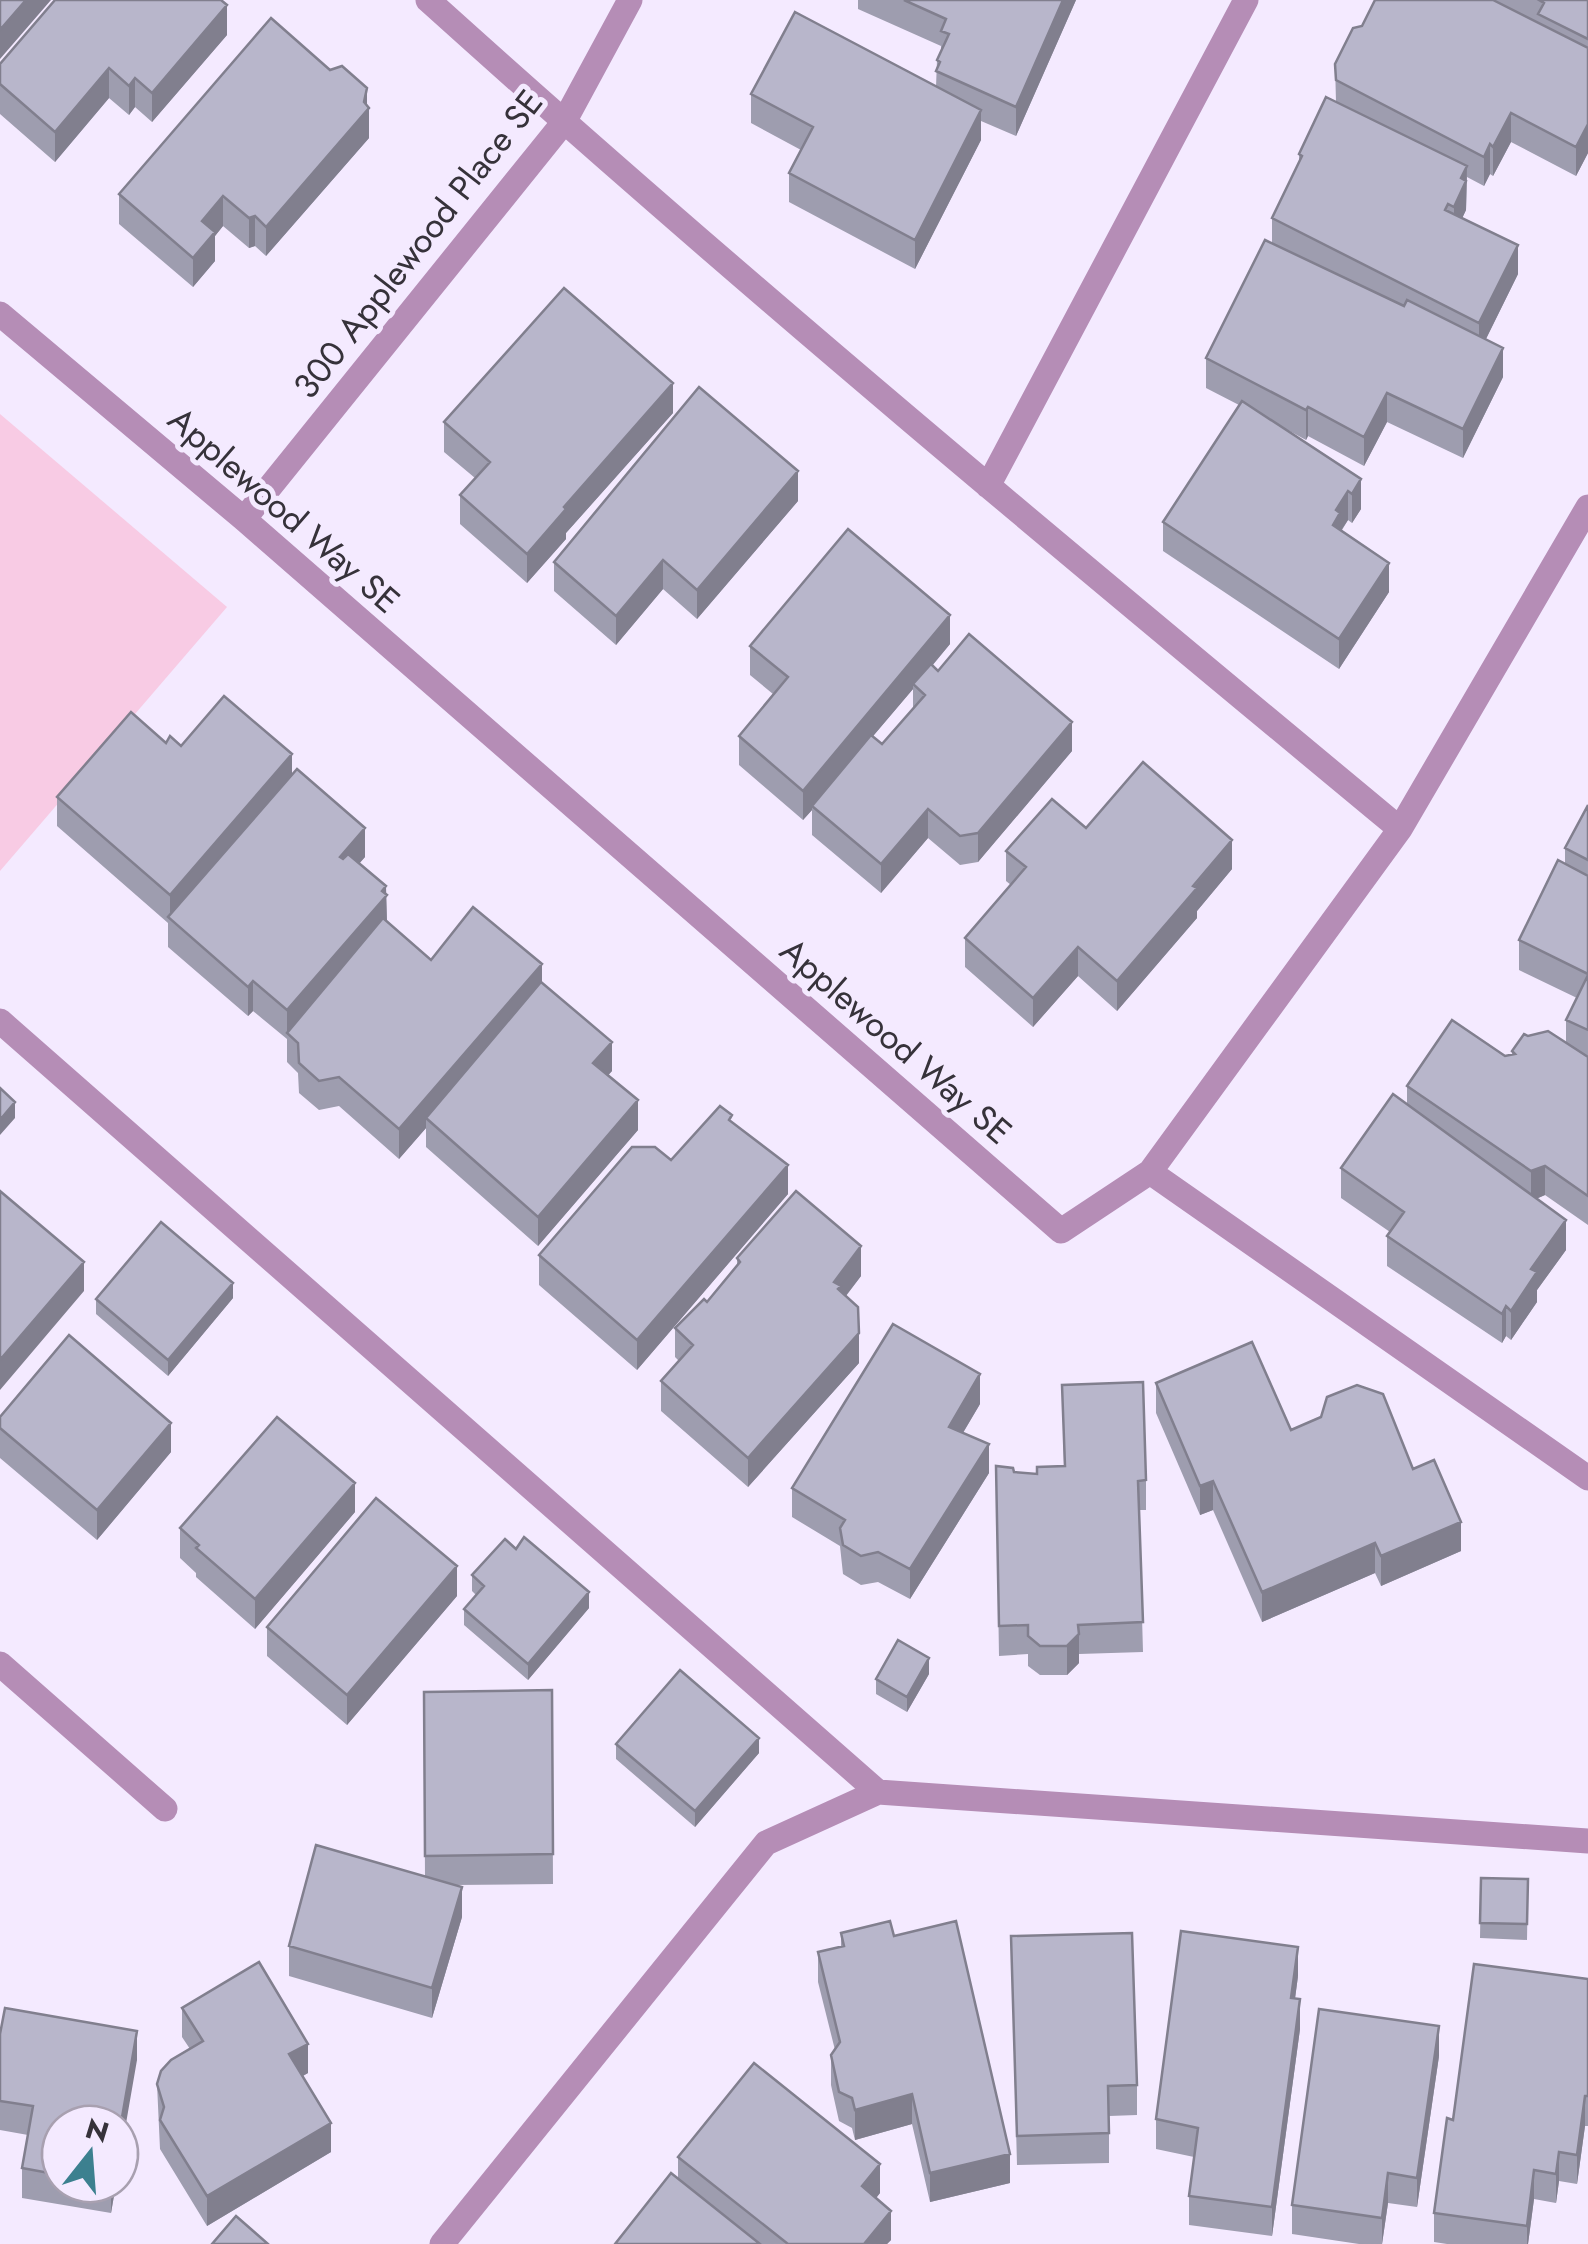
<svg xmlns="http://www.w3.org/2000/svg" width="1588" height="2244" viewBox="0 0 1588 2244" font-family="Jost,sans-serif">
	<style>
		.green { fill: #f8cbe4 }
		.lines { fill: none; stroke-linecap: round; stroke-linejoin: round }
		.minor { stroke: #b58db6; stroke-width: 25 }
		.wall { fill: #9e9daf; fill-rule: evenodd }
		.shaded-wall { fill: #817f8e }
		.building { fill: #b8b6cb; stroke: #817f8e; stroke-width: 2.5 }
		.labels { text-anchor: middle; dominant-baseline: central; stroke-width: 10; stroke-linejoin: round; paint-order: stroke }
		.street-label { font-size: 35px; fill: #36323a; stroke: #f4eaff }
	</style>
	<rect width="100%" height="100%" fill="#f4eaff"/>
	<path class="green" d="M 0,414 L 227,607 L 0,871 Z"/>
	<g class="lines">
		<path class="minor" d="M 428,0 C 744,285 1072,557 1400,829
			M 0,314 L 244,519 L 1061,1231 L 1150,1172 L 1400,829 L 1588,507
			M 988,486 L 1246,0
			M 244,519 L 564,122 L 630,0
			M 0,1021 L 878,1792
			M 1150,1172 L 1588,1478
			M 0,1664 L 165,1809
			M 442,2244 L 766,1843 L 878,1792 L 1588,1841"/>
	</g>
	<path class="wall" d="M 858,0 L 1076,0 L 1016,136 L 981,121 L 981,140 L 915,269 L 789,202 L 789,173 L 801,150 L 751,123 L 751,94 L 936,87 L 937,60 L 941,52 L 941,46 L 858,9 Z
		M 1375,0 L 1588,0 L 1588,153 L 1576,176 L 1511,142 L 1493,176 L 1490,174 L 1484,186 L 1467,177 L 1466,210 L 1462,218 L 1518,274 L 1486,339 L 1503,377 L 1463,458 L 1387,422 L 1364,466 L 1308,436 L 1306,440 L 1284,428 L 1361,479 L 1361,509 L 1352,523 L 1348,520 L 1342,530 L 1389,592 L 1339,669 L 1163,551 L 1163,522 L 1239,405 L 1206,388 L 1206,358 L 1272,243 L 1272,218 L 1299,164 L 1299,154 L 1336,102 L 1335,64 L 1362,26 Z
		M 227,35 L 152,122 L 135,107 L 129,115 L 109,98 L 55,162 L 0,114 L 0,64 Z
		M 367,105 L 369,138 L 266,256 L 255,246 L 249,248 L 223,226 L 215,236 L 215,261 L 193,287 L 119,224 L 119,194 Z
		M 673,413 L 566,533 L 566,539 L 527,583 L 460,524 L 460,495 L 475,478 L 444,452 L 444,422 Z
		M 798,501 L 697,619 L 663,589 L 616,645 L 554,591 L 554,562 Z
		M 950,644 L 932,666 L 938,671 L 1072,751 L 978,862 L 960,865 L 928,838 L 881,893 L 812,835 L 812,810 L 803,820 L 739,765 L 739,736 L 773,694 L 750,675 L 750,646 ZM 913,689 L 913,709 L 882,744 L 873,736 Z
		M 166,743 L 292,775 L 365,857 L 359,863 L 386,894 L 387,922 L 431,960 L 542,983 L 612,1071 L 608,1075 L 638,1130 L 538,1246 L 426,1147 L 426,1128 L 399,1159 L 339,1106 L 319,1110 L 299,1093 L 298,1073 L 287,1062 L 287,1039 L 253,1011 L 248,1016 L 168,947 L 168,923 L 57,826 L 57,797 Z
		M 1588,805 L 1588,1225 L 1545,1195 L 1536,1199 L 1566,1250 L 1537,1290 L 1537,1302 L 1511,1340 L 1506,1336 L 1502,1343 L 1387,1266 L 1387,1236 L 1390,1232 L 1341,1198 L 1341,1168 L 1407,1104 L 1407,1086 L 1512,1054 L 1512,1051 L 1528,1036 L 1566,1043 L 1566,1020 L 1577,998 L 1519,970 L 1519,940 L 1565,864 L 1565,848 Z
		M 1086,828 L 1232,869 L 1197,911 L 1197,918 L 1117,1011 L 1078,976 L 1033,1027 L 965,967 L 965,938 L 1011,885 L 1006,881 L 1006,851 Z
		M 732,1122 L 788,1194 L 637,1370 L 539,1285 L 539,1255 L 671,1160 Z
		M 737,1258 L 861,1276 L 846,1296 L 859,1363 L 748,1487 L 661,1411 L 661,1381 L 679,1361 L 675,1357 L 675,1328 L 707,1302 L 737,1266 Z
		M 233,1298 L 168,1376 L 96,1314 L 96,1299 Z
		M 1156,1383 L 1291,1430 L 1413,1469 L 1461,1551 L 1381,1586 L 1375,1573 L 1262,1622 L 1213,1510 L 1200,1515 L 1156,1413 Z
		M 1062,1385 L 1146,1480 L 1146,1510 L 1139,1510 L 1143,1652 L 1079,1654 L 1079,1663 L 1067,1675 L 1040,1675 L 1028,1666 L 1028,1654 L 999,1656 L 996,1466 L 1014,1472 L 1037,1474 L 1064,1466 Z
		M 980,1404 L 963,1433 L 989,1473 L 910,1599 L 878,1582 L 861,1585 L 843,1574 L 840,1546 L 792,1517 L 792,1488 Z
		M 0,1417 L 171,1452 L 97,1540 L 0,1458 Z
		M 355,1512 L 255,1629 L 196,1577 L 196,1573 L 180,1558 L 180,1528 Z
		M 472,1575 L 589,1608 L 528,1680 L 464,1625 L 464,1609 L 476,1595 L 472,1591 Z
		M 457,1596 L 347,1725 L 267,1656 L 267,1627 Z
		M 929,1674 L 907,1712 L 876,1694 L 876,1679 Z
		M 552,1690 L 553,1884 L 454,1885 L 462,1917 L 432,2018 L 289,1976 L 289,1946 L 425,1877 L 424,1692 Z
		M 616,1744 L 759,1753 L 695,1827 L 616,1759 Z
		M 1481,1878 L 1528,1879 L 1527,1940 L 1480,1938 Z
		M 841,1933 L 894,1936 L 1010,2183 L 930,2202 L 912,2124 L 855,2140 L 852,2128 L 839,2121 L 831,2085 L 831,2055 L 835,2050 L 818,1982 L 818,1952 L 841,1947 Z
		M 1011,1936 L 1137,2085 L 1137,2115 L 1109,2116 L 1109,2163 L 1017,2165 Z
		M 1298,1976 L 1295,1999 L 1300,2029 L 1272,2236 L 1189,2225 L 1189,2196 L 1194,2157 L 1156,2149 L 1156,2119 Z
		M 1588,1979 L 1588,2126 L 1585,2126 L 1577,2184 L 1559,2181 L 1556,2203 L 1534,2199 L 1528,2244 L 1447,2244 L 1434,2242 L 1434,2213 L 1453,2120 Z
		M 182,2008 L 308,2073 L 303,2076 L 331,2152 L 207,2226 L 160,2149 L 157,2084 L 190,2049 L 182,2037 Z
		M 0,2034 L 137,2060 L 60,2124 L 60,2184 L 116,2184 L 111,2213 L 22,2198 L 22,2168 L 28,2135 L 0,2130 Z
		M 1439,2056 L 1417,2207 L 1388,2203 L 1382,2244 L 1359,2244 L 1292,2234 L 1292,2205 Z
		M 678,2157 L 880,2193 L 876,2198 L 891,2240 L 887,2244 L 615,2244 L 678,2179 Z"/>
	<path class="shaded-wall" d="M 26,0 L 51,0 L 0,59 L 0,30 Z
		M 1063,0 L 1076,0 L 1016,136 L 1016,107 Z
		M 227,5 L 227,35 L 152,122 L 152,93 Z
		M 109,68 L 109,98 L 55,162 L 55,132 Z
		M 135,78 L 135,107 L 129,115 L 129,86 Z
		M 367,88 L 367,111 L 369,108 L 369,138 L 266,256 L 266,227 L 364,102 Z
		M 981,110 L 981,140 L 915,269 L 915,240 Z
		M 1511,113 L 1511,142 L 1493,176 L 1493,147 Z
		M 1588,124 L 1588,153 L 1576,176 L 1576,147 Z
		M 1490,144 L 1490,174 L 1484,186 L 1484,157 Z
		M 1467,166 L 1466,210 L 1454,236 L 1454,207 L 1461,178 Z
		M 223,196 L 223,226 L 215,236 L 215,261 L 193,287 L 193,258 L 202,221 Z
		M 255,216 L 255,246 L 249,248 L 249,218 Z
		M 1518,245 L 1518,274 L 1479,353 L 1479,323 Z
		M 1503,348 L 1503,377 L 1463,458 L 1463,429 Z
		M 673,383 L 673,413 L 566,533 L 566,539 L 527,583 L 527,554 L 564,507 Z
		M 1387,393 L 1387,422 L 1364,466 L 1364,437 Z
		M 1308,407 L 1308,436 L 1306,440 L 1306,410 Z
		M 798,471 L 798,501 L 697,619 L 697,590 Z
		M 1361,479 L 1361,509 L 1352,523 L 1352,494 Z
		M 1348,491 L 1348,520 L 1340,532 L 1333,525 L 1336,510 Z
		M 663,560 L 663,589 L 616,645 L 616,616 Z
		M 1389,563 L 1389,592 L 1339,669 L 1339,639 Z
		M 950,615 L 950,644 L 915,686 L 913,684 L 913,689 L 813,807 L 812,806 L 812,810 L 803,820 L 803,791 Z
		M 1072,722 L 1072,751 L 978,862 L 978,833 Z
		M 292,754 L 292,784 L 170,919 L 170,895 Z
		M 928,809 L 928,838 L 881,893 L 881,864 Z
		M 365,828 L 365,857 L 340,886 L 340,857 Z
		M 1232,840 L 1232,869 L 1197,911 L 1197,918 L 1117,1011 L 1117,981 Z
		M 386,886 L 387,924 L 287,1033 L 287,1039 L 287,1010 Z
		M 1078,947 L 1078,976 L 1033,1027 L 1033,998 Z
		M 542,964 L 542,993 L 426,1118 L 426,1128 L 399,1159 L 399,1129 Z
		M 253,981 L 253,1011 L 248,1016 L 248,987 Z
		M 612,1042 L 612,1071 L 593,1092 L 593,1063 Z
		M 638,1100 L 638,1130 L 538,1246 L 538,1217 Z
		M 15,1102 L 15,1118 L 0,1135 L 0,1120 Z
		M 788,1165 L 788,1194 L 637,1370 L 637,1340 Z
		M 1545,1166 L 1545,1195 L 1531,1201 L 1531,1171 Z
		M 1566,1220 L 1566,1250 L 1537,1290 L 1537,1302 L 1511,1340 L 1511,1311 L 1531,1269 Z
		M 861,1246 L 861,1276 L 841,1302 L 834,1282 Z
		M 84,1262 L 84,1291 L 0,1390 L 0,1360 Z
		M 233,1283 L 233,1298 L 168,1376 L 168,1360 Z
		M 1506,1306 L 1506,1336 L 1502,1343 L 1502,1314 Z
		M 859,1333 L 859,1363 L 748,1487 L 748,1458 Z
		M 980,1374 L 980,1404 L 949,1456 L 949,1427 Z
		M 171,1423 L 171,1452 L 97,1540 L 97,1510 Z
		M 989,1444 L 989,1473 L 910,1599 L 910,1569 Z
		M 1213,1481 L 1213,1510 L 1200,1515 L 1200,1486 Z
		M 355,1483 L 355,1512 L 255,1629 L 255,1599 Z
		M 1461,1522 L 1461,1551 L 1381,1586 L 1381,1556 Z
		M 1375,1543 L 1375,1573 L 1262,1622 L 1262,1592 Z
		M 457,1566 L 457,1596 L 347,1725 L 347,1695 Z
		M 589,1592 L 589,1608 L 528,1680 L 528,1664 Z
		M 1079,1634 L 1079,1663 L 1067,1675 L 1067,1646 Z
		M 929,1658 L 929,1674 L 907,1712 L 907,1697 Z
		M 759,1738 L 759,1753 L 695,1827 L 695,1811 Z
		M 462,1887 L 462,1917 L 432,2018 L 432,1988 Z
		M 1298,1947 L 1298,1976 L 1291,2028 L 1291,1998 Z
		M 1300,1999 L 1300,2029 L 1272,2236 L 1272,2207 Z
		M 1439,2026 L 1439,2056 L 1417,2207 L 1417,2178 Z
		M 137,2031 L 137,2060 L 120,2158 L 120,2129 Z
		M 308,2044 L 308,2073 L 289,2083 L 289,2054 Z
		M 912,2094 L 912,2124 L 855,2140 L 855,2110 Z
		M 1585,2096 L 1585,2126 L 1577,2184 L 1577,2155 Z
		M 331,2123 L 331,2152 L 207,2226 L 207,2196 Z
		M 1559,2152 L 1559,2181 L 1556,2203 L 1556,2174 Z
		M 1010,2154 L 1010,2183 L 930,2202 L 930,2173 Z
		M 880,2164 L 880,2193 L 862,2216 L 862,2186 Z
		M 1534,2170 L 1534,2199 L 1528,2244 L 1527,2244 L 1527,2226 Z
		M 1388,2173 L 1388,2203 L 1382,2244 L 1382,2218 Z
		M 111,2184 L 116,2184 L 111,2213 Z
		M 891,2211 L 891,2240 L 887,2244 L 864,2244 Z"/>
	<path class="building" d="M 0,0 L 26,0 L 0,30 Z
		M 55,0 L 221,0 L 227,5 L 152,93 L 135,78 L 129,86 L 109,68 L 55,132 L 0,84 L 0,64 Z
		M 904,0 L 1063,0 L 1016,107 L 936,71 L 940,62 L 937,60 L 949,34 L 941,31 L 946,19 Z
		M 1375,0 L 1493,0 L 1588,48 L 1588,124 L 1576,147 L 1511,113 L 1493,147 L 1490,144 L 1484,157 L 1336,80 L 1335,64 L 1353,28 L 1362,26 Z
		M 1539,0 L 1588,0 L 1588,39 L 1538,14 L 1544,3 Z
		M 795,12 L 981,110 L 915,240 L 789,173 L 813,127 L 751,94 Z
		M 271,18 L 330,70 L 342,66 L 367,88 L 364,102 L 369,108 L 266,227 L 255,216 L 249,218 L 223,196 L 202,221 L 215,232 L 193,258 L 119,194 Z
		M 1326,97 L 1467,166 L 1461,178 L 1466,181 L 1454,207 L 1448,204 L 1445,210 L 1518,245 L 1479,323 L 1272,218 L 1302,156 L 1299,154 Z
		M 1265,240 L 1404,306 L 1407,300 L 1503,348 L 1463,429 L 1387,393 L 1364,437 L 1308,407 L 1306,410 L 1206,358 Z
		M 564,288 L 673,383 L 564,507 L 566,509 L 527,554 L 460,495 L 490,462 L 444,422 Z
		M 699,387 L 798,471 L 697,590 L 663,560 L 616,616 L 554,562 Z
		M 1242,401 L 1361,479 L 1352,494 L 1348,491 L 1336,510 L 1340,513 L 1333,525 L 1389,563 L 1339,639 L 1163,522 Z
		M 848,529 L 950,615 L 803,791 L 739,736 L 788,677 L 750,646 Z
		M 969,634 L 1072,722 L 978,833 L 960,836 L 928,809 L 881,864 L 812,806 L 871,735 L 882,744 L 925,695 L 913,684 L 931,664 L 938,671 Z
		M 224,696 L 292,754 L 170,895 L 57,797 L 131,712 L 166,743 L 170,736 L 181,746 Z
		M 1143,762 L 1232,840 L 1193,886 L 1197,888 L 1117,981 L 1078,947 L 1033,998 L 965,938 L 1026,867 L 1006,851 L 1052,799 L 1086,828 Z
		M 297,769 L 365,828 L 340,857 L 343,859 L 348,854 L 386,886 L 382,891 L 387,895 L 287,1010 L 253,981 L 248,987 L 168,917 Z
		M 1588,805 L 1588,860 L 1565,848 Z
		M 1558,860 L 1588,876 L 1588,974 L 1519,940 Z
		M 473,907 L 542,964 L 399,1129 L 339,1077 L 319,1081 L 299,1063 L 298,1043 L 287,1033 L 383,918 L 431,960 Z
		M 1588,975 L 1588,1030 L 1566,1020 Z
		M 541,982 L 612,1042 L 593,1063 L 638,1100 L 538,1217 L 426,1118 Z
		M 1452,1020 L 1505,1056 L 1515,1054 L 1512,1051 L 1524,1034 L 1528,1036 L 1548,1031 L 1588,1057 L 1588,1196 L 1545,1166 L 1531,1171 L 1407,1086 Z
		M 0,1088 L 15,1102 L 0,1120 Z
		M 1393,1094 L 1566,1220 L 1531,1269 L 1537,1272 L 1511,1311 L 1506,1306 L 1502,1314 L 1387,1236 L 1404,1212 L 1341,1168 Z
		M 720,1106 L 732,1115 L 729,1120 L 788,1165 L 637,1340 L 539,1255 L 632,1147 L 655,1147 L 671,1160 Z
		M 0,1191 L 84,1262 L 0,1360 Z
		M 796,1191 L 861,1246 L 834,1282 L 841,1286 L 838,1289 L 858,1307 L 859,1333 L 748,1458 L 661,1381 L 693,1345 L 675,1328 L 704,1299 L 707,1302 L 740,1262 L 737,1258 Z
		M 161,1222 L 233,1283 L 168,1360 L 96,1299 Z
		M 893,1324 L 980,1374 L 949,1427 L 989,1444 L 910,1569 L 878,1552 L 861,1556 L 843,1545 L 840,1528 L 845,1520 L 792,1488 Z
		M 69,1335 L 171,1423 L 97,1510 L 0,1428 L 0,1417 Z
		M 1252,1342 L 1291,1430 L 1321,1417 L 1327,1397 L 1357,1385 L 1383,1394 L 1413,1469 L 1434,1460 L 1461,1522 L 1381,1556 L 1375,1543 L 1262,1592 L 1213,1481 L 1200,1486 L 1156,1383 Z
		M 1143,1382 L 1146,1480 L 1138,1481 L 1143,1622 L 1078,1625 L 1079,1634 L 1067,1646 L 1040,1646 L 1028,1636 L 1028,1625 L 999,1626 L 996,1466 L 1013,1468 L 1014,1472 L 1037,1474 L 1037,1467 L 1065,1466 L 1062,1385 Z
		M 277,1417 L 355,1483 L 255,1599 L 196,1548 L 199,1545 L 180,1528 Z
		M 376,1498 L 457,1566 L 347,1695 L 267,1627 Z
		M 524,1537 L 589,1592 L 528,1664 L 464,1609 L 484,1586 L 472,1575 L 505,1539 L 516,1549 Z
		M 898,1640 L 929,1658 L 907,1697 L 876,1679 Z
		M 680,1670 L 759,1738 L 695,1811 L 616,1744 Z
		M 552,1690 L 553,1854 L 425,1856 L 424,1692 Z
		M 316,1845 L 462,1887 L 432,1988 L 289,1946 Z
		M 1481,1878 L 1528,1879 L 1527,1924 L 1480,1923 Z
		M 890,1921 L 894,1936 L 956,1921 L 1010,2154 L 930,2173 L 912,2094 L 855,2110 L 852,2098 L 839,2092 L 831,2055 L 840,2042 L 818,1952 L 844,1946 L 841,1933 Z
		M 1181,1931 L 1298,1947 L 1291,1998 L 1300,1999 L 1272,2207 L 1189,2196 L 1198,2128 L 1156,2119 Z
		M 1132,1933 L 1137,2085 L 1108,2086 L 1109,2133 L 1017,2136 L 1011,1936 Z
		M 259,1962 L 308,2044 L 289,2054 L 331,2123 L 207,2196 L 160,2120 L 164,2107 L 157,2084 L 161,2071 L 171,2060 L 203,2041 L 182,2008 Z
		M 1474,1964 L 1588,1979 L 1588,2096 L 1585,2096 L 1577,2155 L 1559,2152 L 1556,2174 L 1534,2170 L 1527,2226 L 1434,2213 L 1447,2118 L 1453,2120 Z
		M 5,2008 L 137,2031 L 120,2129 L 120,2124 L 60,2124 L 60,2175 L 22,2168 L 33,2106 L 0,2101 L 0,2034 Z
		M 1319,2009 L 1439,2026 L 1417,2178 L 1388,2173 L 1382,2218 L 1292,2205 Z
		M 754,2063 L 880,2164 L 862,2186 L 891,2211 L 864,2244 L 788,2244 L 678,2157 Z
		M 671,2173 L 760,2244 L 615,2244 Z
		M 236,2216 L 268,2244 L 212,2244 Z"/>
	<g class="labels">
		<g class="street-label">
			<text transform="translate(418 244) rotate(-52)">300 Applewood Place SE</text>
			<text transform="translate(284 510) rotate(41)">Applewood Way SE</text>
			<text transform="translate(896 1041) rotate(41)">Applewood Way SE</text>
		</g>
	</g>
	<g transform="translate(90 2154) rotate(17)"><circle r="48" fill="#f4eaff" stroke="#a8a0b0" stroke-width="2.5"/>
	<path d="M0-8L18 38L0 25L-18 38Z" fill="#3c808f"/>
	<text y="-15" font-size="28" font-weight="bold" text-anchor="middle" fill="#36323a">N</text>
	</g>
</svg>
